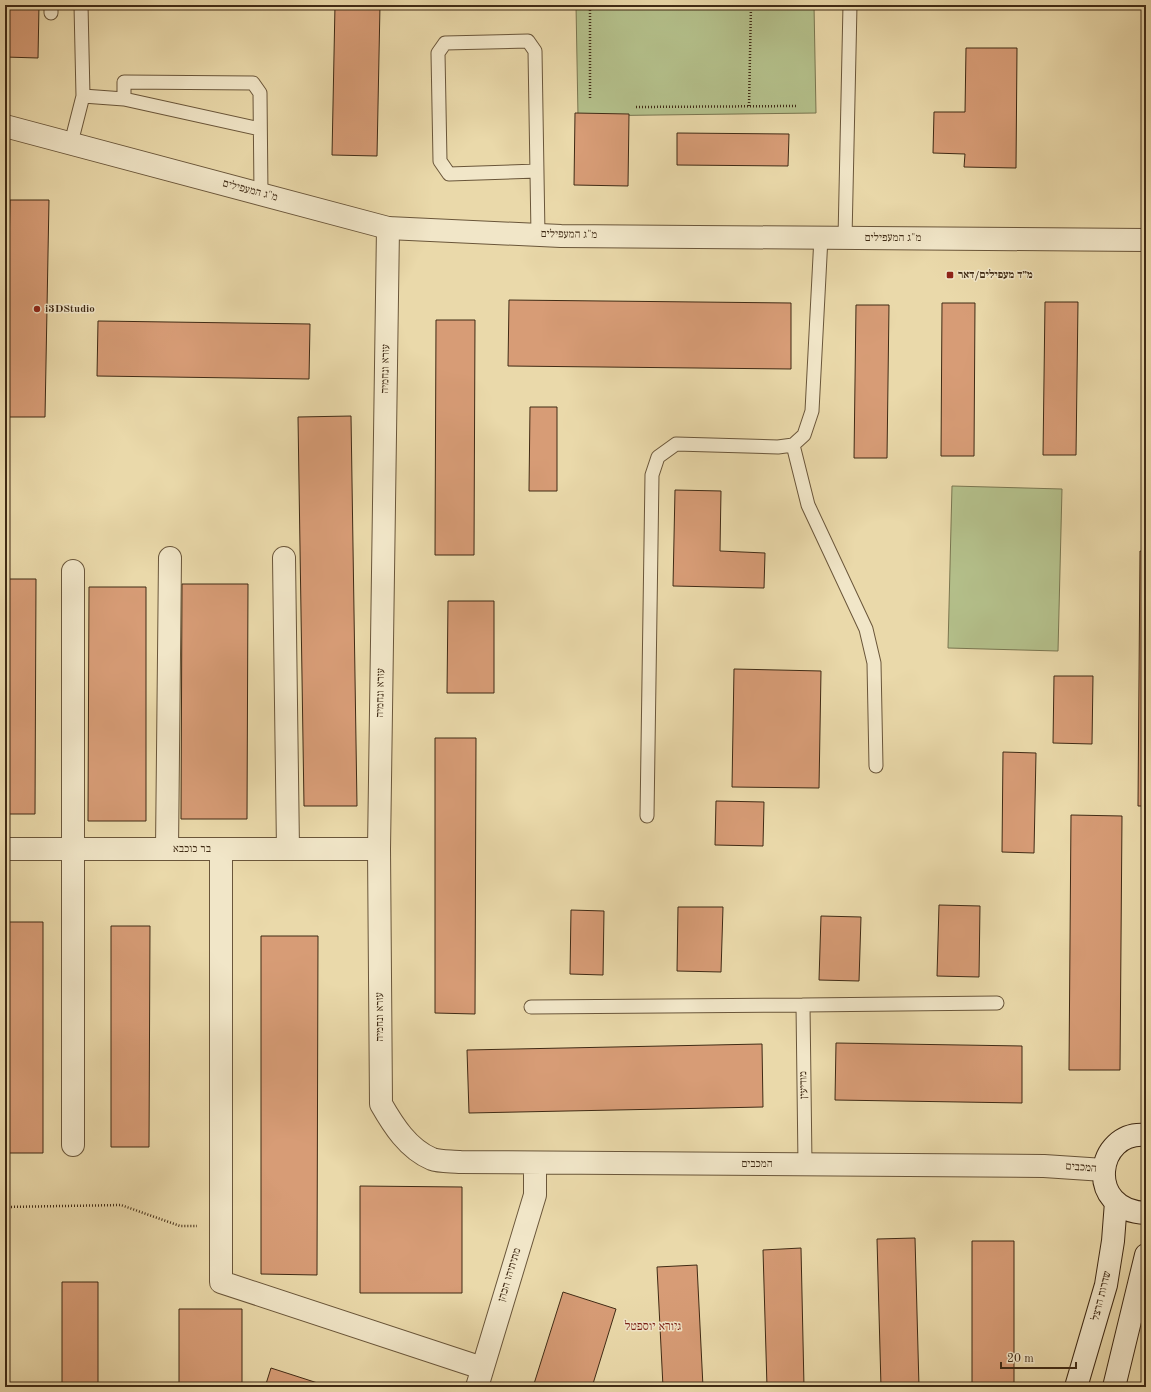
<svg xmlns="http://www.w3.org/2000/svg" width="1151" height="1392" viewBox="0 0 1151 1392" font-family="'Old Standard TT','Frank Ruhl Libre',serif">
	<style>
		.green { fill: #b4c08b; stroke: #7a7650 }
		.building { fill: #d79c76; stroke: #402b15 }
		.lines { fill: none; stroke-linecap: round; stroke-linejoin: round }
		.service-casing { stroke: #6a563a; stroke-width: 15 }
		.minor-casing { stroke: #6a563a; stroke-width: 24 }
		.tertiary-casing { stroke: #6a563a; stroke-width: 24 }
		.secondary-casing { stroke: #402b15; stroke-width: 24 }
		.path { stroke: #402b15; stroke-width: 2.5; stroke-dasharray: 1 2; stroke-linecap: butt }
		.service { stroke: #f1e6c8; stroke-width: 13 }
		.minor { stroke: #f1e6c8; stroke-width: 22 }
		.tertiary { stroke: #f1e6c8; stroke-width: 22 }
		.secondary { stroke: #f1e6c8; stroke-width: 22 }
		.poi-dot { fill: #8f2418; stroke: #f1e6c8; stroke-width: 1.5 }
		.labels { text-anchor: middle; dominant-baseline: central; stroke-width: 3; stroke-linejoin: round; paint-order: stroke }
		.street-label { font-size: 11px; fill: #402b15; stroke: #f1e6c8 }
		.poi-label { font-size: 11px; font-weight: bold; fill: #402b15; stroke: #f1e6c8; text-anchor: start }
		.neighbourhood-label { font-size: 12px; fill: #7a1f14; stroke: #f1e6c8 }
	</style>
	<rect width="100%" height="100%" fill="#ead9aa"/>
	<filter id="stains"><feTurbulence type="fractalNoise" baseFrequency=".005" numOctaves="4"/><feColorMatrix values="0 0 0 0 .2 0 0 0 0 .09 0 0 0 0 .02 0 0 0 .5 -.17"/></filter>
	<radialGradient id="worn" r=".72"><stop offset=".6" stop-color="#630" stop-opacity="0"/><stop offset="1" stop-color="#630" stop-opacity=".3"/></radialGradient>
	<path class="green" d="M 576,5 L 814,5 L 816,113 L 578,116 Z
		M 952,486 L 1062,489 L 1058,651 L 948,648 Z"/>
	<path class="building" d="M 5,5 L 39,5 L 38,58 L 5,57 Z
		M 335,5 L 380,5 L 377,156 L 332,155 Z
		M 966,48 L 1017,48 L 1016,168 L 964,167 L 965,154 L 933,153 L 934,112 L 965,112 Z
		M 575,113 L 629,114 L 628,186 L 574,185 Z
		M 677,133 L 789,134 L 788,166 L 677,165 Z
		M 10,200 L 49,200 L 45,417 L 6,417 Z
		M 509,300 L 791,303 L 791,369 L 508,366 Z
		M 1045,302 L 1078,302 L 1076,455 L 1043,455 Z
		M 942,303 L 975,303 L 974,456 L 941,456 Z
		M 1144,304 L 1146,304 L 1146,457 L 1143,457 Z
		M 856,305 L 889,305 L 887,458 L 854,458 Z
		M 436,320 L 475,320 L 474,555 L 435,555 Z
		M 98,321 L 310,324 L 309,379 L 97,376 Z
		M 530,407 L 557,407 L 557,491 L 529,491 Z
		M 351,416 L 357,806 L 304,806 L 298,417 Z
		M 675,490 L 721,491 L 720,551 L 765,553 L 764,588 L 673,586 Z
		M 1140,551 L 1146,552 L 1146,806 L 1138,806 Z
		M 5,579 L 36,579 L 35,814 L 5,814 Z
		M 182,584 L 248,584 L 247,819 L 181,819 Z
		M 89,587 L 146,587 L 146,821 L 88,821 Z
		M 448,601 L 494,601 L 494,693 L 447,693 Z
		M 734,669 L 821,671 L 819,788 L 732,787 Z
		M 1054,676 L 1093,676 L 1092,744 L 1053,743 Z
		M 435,738 L 476,738 L 475,1014 L 435,1013 Z
		M 1003,752 L 1036,753 L 1034,853 L 1002,852 Z
		M 716,801 L 764,802 L 763,846 L 715,845 Z
		M 1071,815 L 1122,816 L 1120,1070 L 1069,1070 Z
		M 939,905 L 980,906 L 979,977 L 937,976 Z
		M 678,907 L 723,907 L 721,972 L 677,971 Z
		M 571,910 L 604,911 L 603,975 L 570,974 Z
		M 821,916 L 861,917 L 859,981 L 819,980 Z
		M 5,922 L 43,922 L 43,1153 L 5,1153 Z
		M 111,926 L 150,926 L 149,1147 L 111,1147 Z
		M 261,936 L 318,936 L 317,1275 L 261,1274 Z
		M 836,1043 L 1022,1046 L 1022,1103 L 835,1100 Z
		M 762,1044 L 763,1107 L 469,1113 L 467,1050 Z
		M 360,1186 L 462,1187 L 462,1293 L 360,1293 Z
		M 915,1238 L 919,1387 L 881,1387 L 877,1239 Z
		M 972,1241 L 1014,1241 L 1014,1387 L 972,1387 Z
		M 801,1248 L 804,1387 L 767,1387 L 763,1250 Z
		M 697,1265 L 703,1387 L 663,1387 L 657,1267 Z
		M 62,1282 L 98,1282 L 98,1387 L 62,1387 Z
		M 563,1292 L 616,1309 L 592,1387 L 533,1387 Z
		M 179,1309 L 242,1309 L 242,1383 L 179,1383 Z
		M 271,1368 L 330,1387 L 265,1387 Z"/>
	<g class="lines">
		<defs>
			<path id="service" d="M 51,5 L 51,13
				M 83,96 L 124,99 L 260,129
				M 124,99 L 124,82 L 253,83 L 260,93 L 261,194
				M 71,143 L 83,96 L 81,5
				M 537,171 L 449,174 L 440,161 L 438,53 L 445,43 L 528,41 L 535,51 L 538,235
				M 845,238 L 850,5
				M 793,445 L 808,505 L 866,629 L 874,663 L 876,766
				M 647,816 L 652,475 L 658,457 L 676,444 L 778,447 L 793,445 L 804,435 L 812,411 L 821,237
				M 803,1005 L 805,1164
				M 531,1007 L 803,1005 L 997,1003"/>
			<path id="minor" d="M 388,228 L 379,849 L 381,1104 C 393,1125 408,1149 432,1159 C 440,1162 452,1161 460,1162 L 1044,1166 L 1104,1170
				M 284,558 L 288,849
				M 73,571 L 73,1145
				M 5,849 L 379,849
				M 167,849 L 170,558
				M 221,849 L 221,1282 L 482,1368
				M 477,1387 L 535,1195 L 535,1163"/>
			<path id="tertiary" d="M 5,126 L 388,228 L 561,236 L 1146,240"/>
			<path id="secondary" d="M 1146,1135 C 1095,1130 1085,1211 1146,1213
				M 1076,1387 L 1106,1285 L 1113,1241 L 1116,1202
				M 1114,1387 L 1146,1255"/>
		</defs>
		<use href="#service" class="service-casing"/>
		<use href="#minor" class="minor-casing"/>
		<use href="#tertiary" class="tertiary-casing"/>
		<use href="#secondary" class="secondary-casing"/>
		<path class="path" d="M 590,98 L 590,5
			M 749,106 L 751,5
			M 636,107 L 797,106
			M 5,1207 L 121,1205 L 180,1226 L 197,1226"/>
		<use href="#service" class="service"/>
		<use href="#minor" class="minor"/>
		<use href="#tertiary" class="tertiary"/>
		<use href="#secondary" class="secondary"/>
	</g>
	<g class="poi-dot">
		<rect x="946" y="271" width="8" height="8" rx="2"/>
		<circle cx="37" cy="309" r="4"/>
	</g>
	<g class="labels">
		<g class="street-label">
			<text transform="translate(250 191) rotate(15)">מ"ג המעפילים</text>
			<text transform="translate(569 235) rotate(1)">מ"ג המעפילים</text>
			<text x="893" y="238">מ"ג המעפילים</text>
			<text transform="translate(386 369) rotate(-89)">עזרא ונחמיה</text>
			<text transform="translate(381 693) rotate(-89)">עזרא ונחמיה</text>
			<text x="192" y="849">בר כוכבא</text>
			<text transform="translate(380 1017) rotate(-90)">עזרא ונחמיה</text>
			<text transform="translate(804 1085) rotate(-91)">מודיעין</text>
			<text x="757" y="1164">המכבים</text>
			<text transform="translate(1081 1168) rotate(5)">המכבים</text>
			<text transform="translate(510 1275) rotate(-73)">מתיתיהו הכהן</text>
			<text transform="translate(1102 1296) rotate(-76)">שדרות הרצל</text>
		</g>
		<g class="poi-label">
			<text x="958" y="275">מ״ד מעפילים/דאר</text>
			<text x="45" y="309">i3DStudio</text>
		</g>
		<g class="neighbourhood-label">
			<text x="653" y="1327">גיורא יוספטל</text>
		</g>
	</g>
	<rect width="1151" height="1392" fill="none" stroke="#ead9aa" stroke-width="20"/>
	<rect x="6" y="6" width="1139" height="1380" fill="none" stroke="#402b15" stroke-width="2"/>
	<rect x="10" y="10" width="1131" height="1372" fill="none" stroke="#402b15"/>
	<path d="M1001 1362v6h75v-6" fill="none" stroke="#402b15" stroke-width="2"/>
	<text x="1007" y="1362" font-size="12" fill="#402b15" stroke="#f1e6c8" stroke-width="3" paint-order="stroke">20 m</text>
	<rect width="100%" height="100%" filter="url(#stains)"/>
	<rect width="100%" height="100%" fill="url(#worn)"/>
</svg>
